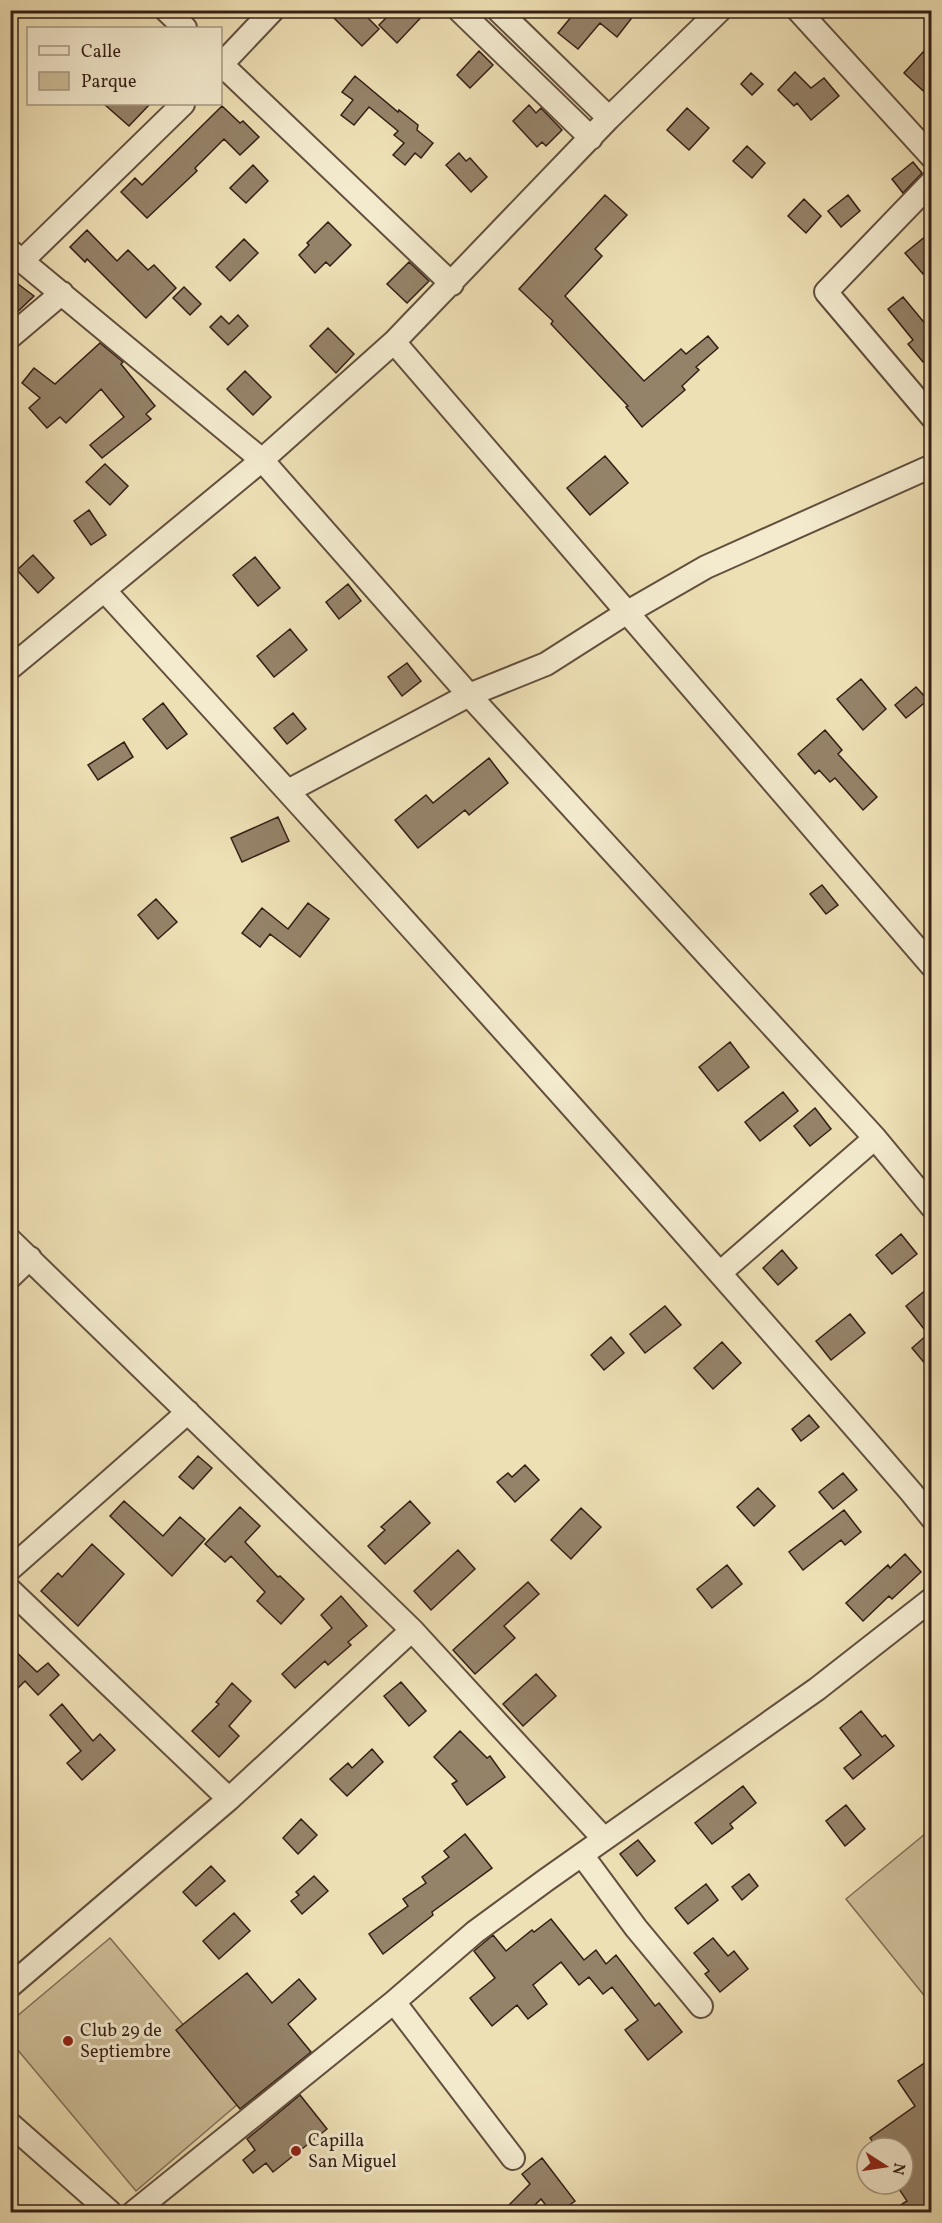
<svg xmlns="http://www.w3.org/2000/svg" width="942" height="2223" viewBox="0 0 942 2223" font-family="Vollkorn,serif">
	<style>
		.green { fill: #cebf9a; stroke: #816f58; stroke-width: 1.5 }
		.building { fill: #958369; stroke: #341f16; stroke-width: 1.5 }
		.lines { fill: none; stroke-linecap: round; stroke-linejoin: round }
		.minor-casing { stroke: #624f3e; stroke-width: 26 }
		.minor { stroke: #f4ebcf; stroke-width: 22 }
		.poi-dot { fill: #8f2418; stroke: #f4ebcf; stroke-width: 2 }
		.labels { text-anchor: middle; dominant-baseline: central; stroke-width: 6; stroke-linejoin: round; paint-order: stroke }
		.poi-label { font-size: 18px; fill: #341f16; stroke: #f4ebcf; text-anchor: start }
	</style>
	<rect width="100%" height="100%" fill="#eee0b5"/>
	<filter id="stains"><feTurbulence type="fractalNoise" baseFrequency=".00333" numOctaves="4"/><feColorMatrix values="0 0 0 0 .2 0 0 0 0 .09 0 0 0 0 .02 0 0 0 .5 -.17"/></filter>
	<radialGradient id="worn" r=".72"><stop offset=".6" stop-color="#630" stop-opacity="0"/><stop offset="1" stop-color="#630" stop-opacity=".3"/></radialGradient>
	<path class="green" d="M 931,1829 L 931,2004 L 846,1899 Z
		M 110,1938 L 245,2098 L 136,2191 L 11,2042 L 10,2022 Z"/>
	<path class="building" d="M 326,10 L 360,10 L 379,29 L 362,46 Z
		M 394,10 L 428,10 L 397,43 L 379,25 Z
		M 585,10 L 638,10 L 617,37 L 600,23 L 578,49 L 558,33 L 576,11 L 583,17 L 587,12 Z
		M 479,51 L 493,65 L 470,88 L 457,75 Z
		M 924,51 L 932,58 L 932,99 L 904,73 Z
		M 795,72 L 811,88 L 824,78 L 839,96 L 811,120 L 797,103 L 794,106 L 778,90 Z
		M 751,73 L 763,84 L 752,95 L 741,84 Z
		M 355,76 L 398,112 L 399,110 L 418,125 L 417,130 L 433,143 L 421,158 L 415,153 L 405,165 L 393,155 L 404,143 L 394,135 L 398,131 L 369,107 L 354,125 L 341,115 L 353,100 L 342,92 Z
		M 104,104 L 150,104 L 129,126 Z
		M 529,105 L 536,113 L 541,108 L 562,130 L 546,146 L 542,142 L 537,147 L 513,121 Z
		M 222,106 L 240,123 L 243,121 L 259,137 L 240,155 L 224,139 L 195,168 L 197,171 L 147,218 L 121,192 L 135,178 L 142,185 Z
		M 687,108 L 709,128 L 689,150 L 667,130 Z
		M 747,146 L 765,163 L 752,178 L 733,161 Z
		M 459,153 L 466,161 L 470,158 L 487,177 L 471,192 L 446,165 Z
		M 913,162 L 922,173 L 903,193 L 892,179 Z
		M 253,165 L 268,181 L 246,203 L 230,188 Z
		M 605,195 L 627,215 L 595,249 L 602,256 L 565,296 L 644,381 L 681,349 L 686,354 L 708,336 L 718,348 L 696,367 L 699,370 L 682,386 L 685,390 L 642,427 L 626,407 L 628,406 L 551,324 L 553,321 L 519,289 Z
		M 848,195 L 860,211 L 841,227 L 828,211 Z
		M 804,199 L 821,216 L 806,233 L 788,216 Z
		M 328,222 L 351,245 L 330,266 L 326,262 L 315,273 L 299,255 L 309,245 L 307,243 Z
		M 87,230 L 117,261 L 128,250 L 148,270 L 154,265 L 176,288 L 146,318 L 87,259 L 85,262 L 70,247 Z
		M 932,231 L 932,267 L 923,274 L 905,253 Z
		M 244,239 L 258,253 L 230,281 L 216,267 Z
		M 409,262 L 429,281 L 407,303 L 387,284 Z
		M 10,278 L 34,296 L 10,319 Z
		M 184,287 L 201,304 L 190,315 L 173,298 Z
		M 903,297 L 932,332 L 932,355 L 923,362 L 908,344 L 913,340 L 888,309 Z
		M 238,315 L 248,326 L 228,345 L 210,327 L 221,316 L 229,324 Z
		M 328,328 L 354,354 L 336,373 L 310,346 Z
		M 100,343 L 123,362 L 121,364 L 155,406 L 146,414 L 151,419 L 102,458 L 90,445 L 124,417 L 101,389 L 66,423 L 60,417 L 47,428 L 29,408 L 40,398 L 22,383 L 34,368 L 55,384 Z
		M 245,371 L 271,397 L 253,415 L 227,389 Z
		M 605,456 L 628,483 L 590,515 L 567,488 Z
		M 105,464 L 128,486 L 110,505 L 86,482 Z
		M 89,510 L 106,535 L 91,545 L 74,521 Z
		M 33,555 L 54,578 L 38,593 L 17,570 Z
		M 255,557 L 280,588 L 258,606 L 233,575 Z
		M 348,584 L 361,601 L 339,619 L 326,602 Z
		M 290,629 L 307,650 L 274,677 L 257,656 Z
		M 407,663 L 421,681 L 402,696 L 388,677 Z
		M 861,679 L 886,709 L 863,730 L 837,699 Z
		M 916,687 L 928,700 L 906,718 L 895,705 Z
		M 163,703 L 187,734 L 167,749 L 143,719 Z
		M 293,713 L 306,729 L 287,744 L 274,728 Z
		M 825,730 L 842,750 L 838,754 L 877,797 L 863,810 L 835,778 L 830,782 L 819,770 L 815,774 L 798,754 Z
		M 124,742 L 133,757 L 98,780 L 88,765 Z
		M 489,758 L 508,783 L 469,815 L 465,810 L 418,848 L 395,820 L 426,795 L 433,803 Z
		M 278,817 L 289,841 L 242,862 L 231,838 Z
		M 822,885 L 838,905 L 826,914 L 810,894 Z
		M 156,899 L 177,922 L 158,939 L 138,915 Z
		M 308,903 L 329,919 L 300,957 L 270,934 L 260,947 L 242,933 L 262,908 L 288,929 Z
		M 730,1042 L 749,1067 L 718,1091 L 699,1067 Z
		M 783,1092 L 798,1111 L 760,1141 L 745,1122 Z
		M 815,1108 L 831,1129 L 810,1146 L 794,1126 Z
		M 901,1234 L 917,1254 L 892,1274 L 876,1255 Z
		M 782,1250 L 797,1268 L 778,1285 L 763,1268 Z
		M 932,1285 L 932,1372 L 912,1348 L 928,1334 L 906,1306 Z
		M 665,1306 L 681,1325 L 645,1353 L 630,1334 Z
		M 850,1314 L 865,1333 L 831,1360 L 816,1341 Z
		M 611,1337 L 624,1353 L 604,1370 L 591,1355 Z
		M 722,1342 L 741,1363 L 713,1389 L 694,1368 Z
		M 809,1415 L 819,1427 L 801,1441 L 792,1429 Z
		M 198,1456 L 212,1468 L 193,1489 L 179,1477 Z
		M 525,1465 L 539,1480 L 515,1502 L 497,1482 L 508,1473 L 512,1477 Z
		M 843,1473 L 857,1490 L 833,1509 L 819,1492 Z
		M 758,1488 L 775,1506 L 754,1526 L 737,1507 Z
		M 124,1501 L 163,1536 L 180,1517 L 205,1539 L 172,1576 L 110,1516 Z
		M 410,1501 L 430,1523 L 385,1564 L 368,1546 L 385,1530 L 381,1527 Z
		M 240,1507 L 260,1526 L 245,1542 L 278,1577 L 280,1576 L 304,1599 L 281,1624 L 257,1601 L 265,1592 L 231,1556 L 225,1562 L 205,1544 Z
		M 581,1508 L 601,1527 L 571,1559 L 551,1540 Z
		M 844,1510 L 861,1532 L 845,1545 L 841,1540 L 803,1570 L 789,1552 Z
		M 92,1544 L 124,1574 L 78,1626 L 41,1591 L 58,1573 L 62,1577 Z
		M 458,1550 L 475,1569 L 431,1610 L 414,1591 Z
		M 905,1554 L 921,1572 L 892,1599 L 889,1596 L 863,1621 L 846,1603 L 888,1565 L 890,1568 Z
		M 727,1565 L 742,1584 L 712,1608 L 697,1589 Z
		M 528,1582 L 539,1594 L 504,1626 L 515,1638 L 475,1674 L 453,1650 Z
		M 341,1596 L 367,1626 L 348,1642 L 351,1645 L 328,1665 L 325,1661 L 295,1688 L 282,1674 L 332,1628 L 321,1615 Z
		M 10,1646 L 37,1672 L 48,1663 L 59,1675 L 38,1695 L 25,1681 L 10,1696 Z
		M 536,1674 L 556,1696 L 523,1726 L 503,1704 Z
		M 401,1682 L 426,1711 L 409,1726 L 384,1696 Z
		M 232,1683 L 251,1701 L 229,1726 L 239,1736 L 219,1757 L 192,1731 L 219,1704 L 216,1702 Z
		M 62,1704 L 93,1741 L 100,1734 L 115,1750 L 82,1780 L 67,1763 L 81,1751 L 50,1715 Z
		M 861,1711 L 882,1737 L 885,1735 L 894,1746 L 853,1779 L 844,1768 L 861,1755 L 840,1728 Z
		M 460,1731 L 487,1758 L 490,1756 L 505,1777 L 467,1805 L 452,1784 L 457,1781 L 434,1757 Z
		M 372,1749 L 383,1762 L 347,1796 L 330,1779 L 348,1763 L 352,1768 Z
		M 743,1786 L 756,1803 L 730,1824 L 733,1828 L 712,1844 L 695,1823 Z
		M 846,1805 L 865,1829 L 845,1846 L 826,1821 Z
		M 301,1819 L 317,1835 L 298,1854 L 283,1838 Z
		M 465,1834 L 492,1868 L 432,1912 L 433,1915 L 383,1954 L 369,1934 L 408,1906 L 403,1899 L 426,1883 L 422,1877 L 449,1857 L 444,1851 Z
		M 638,1840 L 655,1861 L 637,1876 L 620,1854 Z
		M 211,1866 L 225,1881 L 196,1906 L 183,1892 Z
		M 749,1874 L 758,1886 L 742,1900 L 732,1887 Z
		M 314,1876 L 328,1891 L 302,1914 L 291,1901 L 299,1895 L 296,1892 Z
		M 706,1884 L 718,1900 L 688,1924 L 675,1908 Z
		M 234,1913 L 250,1931 L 219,1959 L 203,1941 Z
		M 551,1919 L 584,1960 L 596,1950 L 606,1964 L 616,1955 L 655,2006 L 659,2003 L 682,2032 L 648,2060 L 625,2030 L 638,2020 L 612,1987 L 603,1994 L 589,1977 L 579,1985 L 561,1962 L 533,1985 L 547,2004 L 528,2019 L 517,2005 L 492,2026 L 470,1998 L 495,1978 L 474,1951 L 493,1935 L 506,1951 L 532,1930 L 534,1932 Z
		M 713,1938 L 728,1956 L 734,1951 L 748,1969 L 720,1992 L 705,1974 L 709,1971 L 694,1953 Z
		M 247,1973 L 272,2003 L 299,1979 L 316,1999 L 288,2024 L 311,2052 L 240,2109 L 176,2030 Z
		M 932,2058 L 932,2212 L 890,2212 L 907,2201 L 899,2189 L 903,2186 L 903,2148 L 877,2148 L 870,2138 L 915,2106 L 898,2081 Z
		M 300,2095 L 327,2129 L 273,2172 L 266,2163 L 253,2173 L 243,2160 L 255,2150 L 247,2139 Z
		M 542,2158 L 575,2201 L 560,2212 L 551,2212 L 541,2199 L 528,2212 L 502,2212 L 530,2184 L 522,2174 Z"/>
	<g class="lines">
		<defs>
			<path id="minor" d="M 166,10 L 185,28
				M 459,10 L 591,138
				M 498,10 L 609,118
				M 798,10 L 932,157
				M 220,63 L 452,284
				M 220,66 L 273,10
				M 932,182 L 826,292 L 932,417
				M 10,251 L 262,460 L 469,695 L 875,1138 L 932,1207
				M 23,260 L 183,104
				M 10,337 L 62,293
				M 394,342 L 932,966
				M 104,590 C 377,888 647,1187 911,1492 L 932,1518
				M 10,668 L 262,460 L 394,342 L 609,118 L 720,10
				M 288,791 L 469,695 L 546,664 L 626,613 L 706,567 L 932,466
				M 10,1240 L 412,1630 L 604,1839
				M 721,1272 L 875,1138
				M 10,1277 L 30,1258
				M 10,1569 L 188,1412
				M 10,1590 L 229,1799
				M 582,1855 L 636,1928 L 701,2006
				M 10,1986 L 229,1799 L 412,1630
				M 394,2002 L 513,2158
				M 10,2124 L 110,2212
				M 134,2212 L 394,2002 L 475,1932 L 546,1880 L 817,1689 L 932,1599"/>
		</defs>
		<use href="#minor" class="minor-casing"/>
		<use href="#minor" class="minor"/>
	</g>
	<g class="poi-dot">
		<circle cx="68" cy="2041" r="6"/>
		<circle cx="296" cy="2151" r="6"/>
	</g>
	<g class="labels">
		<g class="poi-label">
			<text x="80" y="2031">Club 29 de<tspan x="80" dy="21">Septiembre</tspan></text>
			<text x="308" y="2141">Capilla<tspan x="308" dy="21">San Miguel</tspan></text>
		</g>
	</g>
	<rect width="942" height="2223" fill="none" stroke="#eee0b5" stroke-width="36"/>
	<rect x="12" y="12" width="918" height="2199" fill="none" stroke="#341f16" stroke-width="3"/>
	<rect x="18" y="18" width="906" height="2187" fill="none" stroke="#341f16" stroke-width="1.5"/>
	<rect x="27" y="27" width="195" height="78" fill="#f4ebcf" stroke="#a79985" stroke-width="1.5"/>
	<rect x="39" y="46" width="30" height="9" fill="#f4ebcf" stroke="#a79985" stroke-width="1.5"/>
	<text x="81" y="57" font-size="18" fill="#341f16">Calle</text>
	<rect x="39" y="72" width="30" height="18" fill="#cebf9a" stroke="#a79985" stroke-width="1.5"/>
	<text x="81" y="87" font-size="18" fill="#341f16">Parque</text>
	<g transform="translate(885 2166) rotate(102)"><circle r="28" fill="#f4ebcf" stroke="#a79985" stroke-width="1.5"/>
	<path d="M0-4.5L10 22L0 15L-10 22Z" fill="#8f2418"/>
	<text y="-9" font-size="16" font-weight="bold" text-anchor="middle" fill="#341f16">N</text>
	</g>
	<rect width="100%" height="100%" filter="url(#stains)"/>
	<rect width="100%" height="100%" fill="url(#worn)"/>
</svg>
